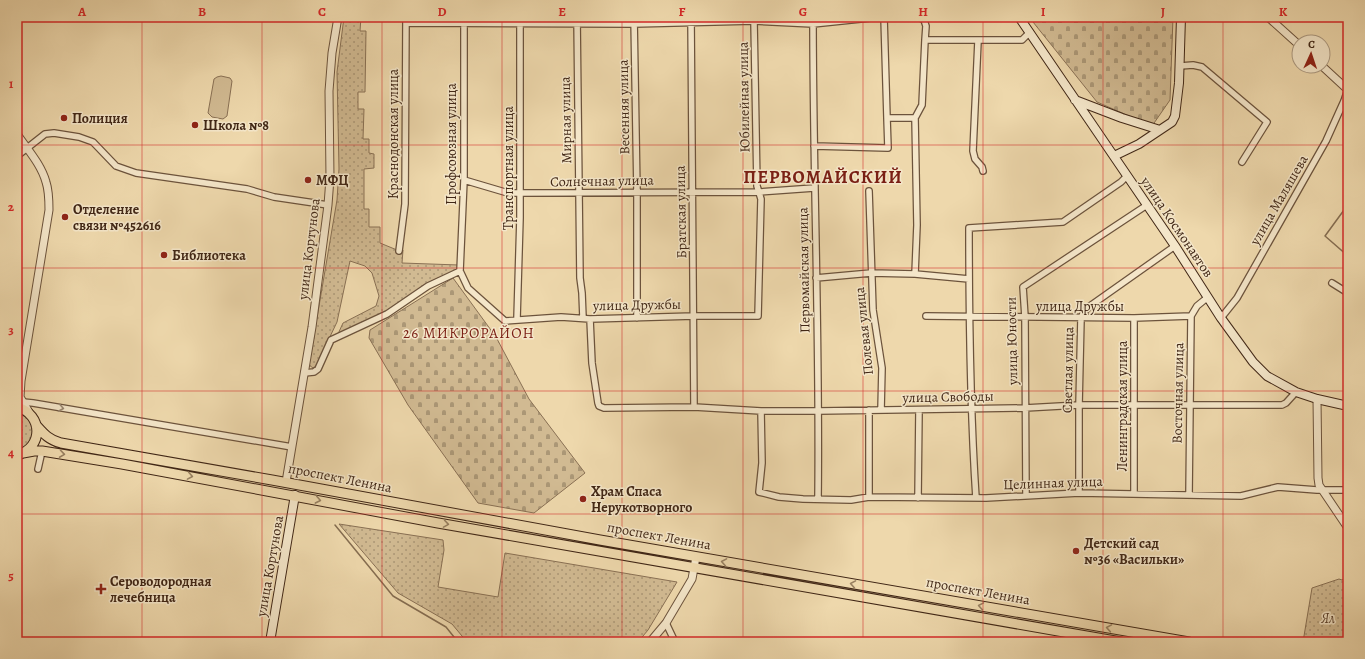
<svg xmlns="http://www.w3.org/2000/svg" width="1365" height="659" viewBox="0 0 1365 659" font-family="Alegreya,serif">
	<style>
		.grass { fill: url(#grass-dots); stroke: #897054 }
		.cemetery { fill: url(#cemetery-stones); stroke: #897054 }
		.garden { fill: #d1ba92; stroke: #897054 }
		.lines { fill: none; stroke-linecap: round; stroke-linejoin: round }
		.stream { stroke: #856d51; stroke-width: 1.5 }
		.minor-casing { stroke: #6c533c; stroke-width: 8 }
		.tertiary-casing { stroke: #6c533c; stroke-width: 9 }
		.secondary-casing { stroke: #412716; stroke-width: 10 }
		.primary-casing { stroke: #412716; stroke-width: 11 }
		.minor { stroke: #f4e6c9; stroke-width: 5.5 }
		.tertiary { stroke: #f4e6c9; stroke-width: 7 }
		.secondary { stroke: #f4e6c9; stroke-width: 8 }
		.primary { stroke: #eed8ac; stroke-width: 9 }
		.oneway { stroke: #9a8670 }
		.oneway2 { stroke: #988061 }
		.grid { fill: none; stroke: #d62828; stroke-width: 1; stroke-opacity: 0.55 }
		.poi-dot { fill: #8f2418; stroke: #f4e6c9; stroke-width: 1.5 }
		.labels { text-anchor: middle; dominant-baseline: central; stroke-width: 3; stroke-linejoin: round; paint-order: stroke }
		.street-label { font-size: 14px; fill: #412716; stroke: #f4e6c9 }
		.poi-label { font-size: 14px; font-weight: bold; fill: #412716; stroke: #f4e6c9; text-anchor: start }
		.park-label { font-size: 14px; font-style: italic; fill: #5e442f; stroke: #f4e6c9 }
		.neighbourhood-label { font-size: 15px; letter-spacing: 1px; fill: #7a1f14; stroke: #f4e6c9 }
		.district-label { font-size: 18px; font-weight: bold; letter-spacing: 1px; fill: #7a1f14; stroke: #f4e6c9 }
		.neatline { fill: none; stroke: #d62828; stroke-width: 1.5 }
		.grid-label { font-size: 13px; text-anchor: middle; font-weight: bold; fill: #d62828 }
	</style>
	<defs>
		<pattern id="grass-dots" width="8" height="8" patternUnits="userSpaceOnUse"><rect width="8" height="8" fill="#d1ba92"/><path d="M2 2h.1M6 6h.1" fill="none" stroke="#ab9776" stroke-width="1.8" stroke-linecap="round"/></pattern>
		<pattern id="cemetery-stones" width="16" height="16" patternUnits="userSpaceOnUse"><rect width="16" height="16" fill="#d1ba92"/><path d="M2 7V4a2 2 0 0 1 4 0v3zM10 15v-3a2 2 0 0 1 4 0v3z" fill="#ab9776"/></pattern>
	</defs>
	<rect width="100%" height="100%" fill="#eed8ac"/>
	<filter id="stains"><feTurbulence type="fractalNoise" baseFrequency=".005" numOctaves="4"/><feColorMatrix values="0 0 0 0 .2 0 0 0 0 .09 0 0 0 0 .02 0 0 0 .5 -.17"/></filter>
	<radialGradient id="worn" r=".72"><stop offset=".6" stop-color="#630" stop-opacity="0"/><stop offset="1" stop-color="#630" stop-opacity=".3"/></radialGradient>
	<path class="grass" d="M 344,17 L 361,17 L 360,31 L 366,31 L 365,92 L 358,92 L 358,109 L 364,109 L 363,139 L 369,139 L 369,153 L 374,154 L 374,168 L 364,169 L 364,209 L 369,209 L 369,227 L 380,227 L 380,243 L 397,250 L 403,250 L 402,263 L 459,265 L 459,269 L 427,283 L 386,312 L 338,334 L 343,323 L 376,306 L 379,296 L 372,273 L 365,266 L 350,261 L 337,322 L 316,366 L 313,368 L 309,365 L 337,200 L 339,169 L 337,72 Z
		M 17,413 C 38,419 38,445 17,450 Z
		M 339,524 L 443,540 L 444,550 L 438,587 L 498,597 L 505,553 L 677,582 L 648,630 L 638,642 L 467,642 L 452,624 L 398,593 Z
		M 1348,573 L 1348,642 L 1303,642 L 1312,588 L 1339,579 L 1342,580 L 1347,576 Z"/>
	<path class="cemetery" d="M 1029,17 L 1173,17 L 1170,100 L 1152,126 L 1097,102 Z
		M 453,278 L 496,337 L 529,399 L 585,473 L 534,513 L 478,503 L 408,405 L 369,338 L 370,330 Z"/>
	<path class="garden" d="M 221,76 L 230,78 L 232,81 L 227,116 L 223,119 L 212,117 L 208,113 L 214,79 L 217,77 Z"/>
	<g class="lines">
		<path class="stream" d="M 1348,163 L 1344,210 L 1325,236 L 1348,256
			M 335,525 L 393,596 L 446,627 L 458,642"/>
		<defs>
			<path id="minor" d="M 577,17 L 580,278 L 582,293 L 583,318
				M 634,17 L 637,192 L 637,318
				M 691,17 L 694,407
				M 813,17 C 813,177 820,338 818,498
				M 884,17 L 887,118
				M 918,17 L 924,20 L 926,26 L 925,40
				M 406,23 L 634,24 L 754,21 L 813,24 L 880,17
				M 978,41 L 973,151 L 975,159 L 982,167 L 983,171
				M 1180,66 L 1193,65 L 1202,67 L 1267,122 L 1242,162
				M 915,118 L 922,105 L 925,40 L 1022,40 L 1030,32
				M 814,146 L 888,148 L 887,118 L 915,118 L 917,225 L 915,274
				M 17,156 L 45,134 L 54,133 L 79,137 L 93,142 L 116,166 L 136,173 L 247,189 L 274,197 L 328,205
				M 464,180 L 508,193 L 520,193 L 760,192 L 814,188
				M 869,191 L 873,310 L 882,368 L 881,410
				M 399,251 L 405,204 L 406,17
				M 460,271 L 464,180 L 464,17
				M 816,278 L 871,273 L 915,274 L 969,279
				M 1332,283 L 1348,293
				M 926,316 L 1134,318 L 1191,316
				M 1134,318 L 1134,494
				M 1221,318 L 1237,298 L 1326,141 L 1344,101 L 1348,89
				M 517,319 L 520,218 L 520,17
				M 590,319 L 592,363 L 598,403 L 599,406 L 604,408 L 694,407 L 761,411 L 819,411 L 1025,408 L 1079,405 L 1282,405 L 1286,403 L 1296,392
				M 304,373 L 314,372 L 318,369 L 331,340 L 387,314 L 428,286 L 460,271 L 468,288 L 505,321 L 561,317 L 590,319 L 694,316 L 758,316 L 761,199 L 757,186 L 754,21
				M 23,402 L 33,403 L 292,447
				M 869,410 L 869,497
				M 761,411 L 762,463 L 759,492 L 779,497 L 803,499 L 851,500 L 869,497 L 986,498 L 1079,493 L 1241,496 L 1278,487 L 1317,490 L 1348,490
				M 38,469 L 42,451
				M 1079,493 L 1079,405 L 1081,318 L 1084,312 L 1090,306 L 1175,246
				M 1189,495 L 1191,316 L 1197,306 L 1208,297
				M 1026,496 L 1025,317 L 1023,287 L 1147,205
				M 918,498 L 919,410
				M 976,498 C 970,408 969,318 969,228 L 1063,222 L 1121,182 L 1127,176
				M 666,623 L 675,642"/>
			<path id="tertiary" d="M 1268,17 L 1299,45
				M 1322,66 L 1348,90
				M 17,134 C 27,149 41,164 46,182 C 49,191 49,200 49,210 L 21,381 L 20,397 L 29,412
				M 1317,399 L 1318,478 L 1319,485 L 1348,528
				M 286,482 L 312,327 L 328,205 L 330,178 L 329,91 L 332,53 L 338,17
				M 650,642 L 666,623 L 692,579 L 696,557"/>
			<path id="secondary" d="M 1019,17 L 1175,246 L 1221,318 L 1253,362 L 1267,376 L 1296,392 L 1317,399 L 1348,406
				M 1075,100 L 1122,118 L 1160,130
				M 1114,156 L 1139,144 L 1172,122 L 1175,116 L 1179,83 L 1181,17
				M 270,642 L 295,495"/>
			<path id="primary" d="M 17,407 C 43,414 44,448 17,455
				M 36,425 C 44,434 49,440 61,443 L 272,480 L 600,540 L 1189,642
				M 23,453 L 34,451 L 42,451 L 122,464 L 438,523 L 1121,642"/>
		</defs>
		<use href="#minor" class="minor-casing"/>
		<use href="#tertiary" class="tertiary-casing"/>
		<use href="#secondary" class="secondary-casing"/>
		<use href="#primary" class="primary-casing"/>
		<use href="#minor" class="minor"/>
		<use href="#tertiary" class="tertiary"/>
		<use href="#secondary" class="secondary"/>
		<use href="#primary" class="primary"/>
	</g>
	<defs><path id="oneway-chevron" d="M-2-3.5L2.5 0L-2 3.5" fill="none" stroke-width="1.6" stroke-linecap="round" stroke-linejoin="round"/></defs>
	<use class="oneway" href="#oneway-chevron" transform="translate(61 408) rotate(10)"/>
	<g class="oneway2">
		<use href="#oneway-chevron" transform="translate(62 454) rotate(8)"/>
		<use href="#oneway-chevron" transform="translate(190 476) rotate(10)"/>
		<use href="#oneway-chevron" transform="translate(318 500) rotate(11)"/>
		<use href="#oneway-chevron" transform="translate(446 524) rotate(9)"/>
		<use href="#oneway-chevron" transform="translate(724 562) rotate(-170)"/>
		<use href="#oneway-chevron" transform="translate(853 584) rotate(-170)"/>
		<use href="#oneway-chevron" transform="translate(981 606) rotate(-170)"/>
		<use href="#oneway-chevron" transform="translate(1109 628) rotate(-170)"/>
	</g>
	<path class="grid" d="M 142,17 L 142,642M 262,17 L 262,642M 382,17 L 382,642M 502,17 L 502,642M 622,17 L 622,642M 743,17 L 743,642M 863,17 L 863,642M 983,17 L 983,642M 1103,17 L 1103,642M 1223,17 L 1223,642M 17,145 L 1348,145M 17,268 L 1348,268M 17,391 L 1348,391M 17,514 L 1348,514"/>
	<g class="poi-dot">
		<circle cx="64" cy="118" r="4"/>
		<circle cx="195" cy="125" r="4"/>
		<circle cx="308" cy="180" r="4"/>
		<circle cx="65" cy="217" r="4"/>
		<circle cx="164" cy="255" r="4"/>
		<circle cx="583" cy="499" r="4"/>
		<circle cx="1076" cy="551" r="4"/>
		<path d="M99 583h4v4h4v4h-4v4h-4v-4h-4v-4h4z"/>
	</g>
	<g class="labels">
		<g class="street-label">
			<text transform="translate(744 97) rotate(-91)">Юбилейная улица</text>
			<text transform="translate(624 107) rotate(-91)">Весенняя улица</text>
			<text transform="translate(566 120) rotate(-91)">Мирная улица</text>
			<text transform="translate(393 134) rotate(-90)">Краснодонская улица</text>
			<text transform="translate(451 144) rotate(-90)">Профсоюзная улица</text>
			<text transform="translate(508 168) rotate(-90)">Транспортная улица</text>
			<text transform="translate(602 181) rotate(-1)">Солнечная улица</text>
			<text transform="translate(1279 200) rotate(-60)">улица Маляшева</text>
			<text transform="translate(681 212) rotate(-91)">Братская улица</text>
			<text transform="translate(1177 227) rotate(56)">улица Космонавтов</text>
			<text transform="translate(309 249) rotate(-83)">улица Кортунова</text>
			<text transform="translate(804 270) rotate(-91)">Первомайская улица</text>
			<text transform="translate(637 305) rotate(-1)">улица Дружбы</text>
			<text x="1080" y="306">улица Дружбы</text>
			<text transform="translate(864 331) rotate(-96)">Полевая улица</text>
			<text transform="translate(1012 341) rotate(-91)">улица Юности</text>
			<text transform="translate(1068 370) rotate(-89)">Светлая улица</text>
			<text transform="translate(1178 393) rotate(-89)">Восточная улица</text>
			<text transform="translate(948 397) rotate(-1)">улица Свободы</text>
			<text transform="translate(1122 406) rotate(-90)">Ленинградская улица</text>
			<text transform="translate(340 478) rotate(11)">проспект Ленина</text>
			<text transform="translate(1053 483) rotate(-2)">Целинная улица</text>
			<text transform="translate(659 536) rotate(10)">проспект Ленина</text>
			<text transform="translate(270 566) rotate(-80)">улица Кортунова</text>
			<text transform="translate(978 591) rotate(10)">проспект Ленина</text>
		</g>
		<g class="poi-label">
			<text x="72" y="118">Полиция</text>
			<text x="203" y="125">Школа №8</text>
			<text x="316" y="180">МФЦ</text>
			<text x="73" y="209">Отделение<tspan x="73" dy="16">связи №452616</tspan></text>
			<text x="172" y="255">Библиотека</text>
			<text x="591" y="491">Храм Спаса<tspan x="591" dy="16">Нерукотворного</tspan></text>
			<text x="1084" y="543">Детский сад<tspan x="1084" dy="16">№36 «Васильки»</tspan></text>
			<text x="110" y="581">Сероводородная<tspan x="110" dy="16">лечебница</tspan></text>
		</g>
		<g class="park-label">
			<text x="1328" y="618">Ял</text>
		</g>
		<g class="neighbourhood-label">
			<text x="469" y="333">26 МИКРОРАЙОН</text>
		</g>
		<g class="district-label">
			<text x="823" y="177">ПЕРВОМАЙСКИЙ</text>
		</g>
	</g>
	<rect width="1365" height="659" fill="none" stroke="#eed8ac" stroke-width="44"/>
	<g transform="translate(1311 54) rotate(3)"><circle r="19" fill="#f4e6c9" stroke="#ac9a81"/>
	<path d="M0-3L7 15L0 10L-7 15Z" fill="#8f2418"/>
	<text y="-6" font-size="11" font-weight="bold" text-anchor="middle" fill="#412716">С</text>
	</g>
	<rect x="22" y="22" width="1321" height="615" class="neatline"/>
	<g class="grid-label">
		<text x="82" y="16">A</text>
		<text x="202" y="16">B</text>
		<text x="322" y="16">C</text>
		<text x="442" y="16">D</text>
		<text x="562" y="16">E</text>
		<text x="682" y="16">F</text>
		<text x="803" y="16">G</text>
		<text x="923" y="16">H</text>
		<text x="1043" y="16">I</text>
		<text x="1163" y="16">J</text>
		<text x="1283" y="16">K</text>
		<text x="11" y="88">1</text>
		<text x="11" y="211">2</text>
		<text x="11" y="334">3</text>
		<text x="11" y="457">4</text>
		<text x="11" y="580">5</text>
	</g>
	<rect width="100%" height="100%" filter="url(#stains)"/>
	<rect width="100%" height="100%" fill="url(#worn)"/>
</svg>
